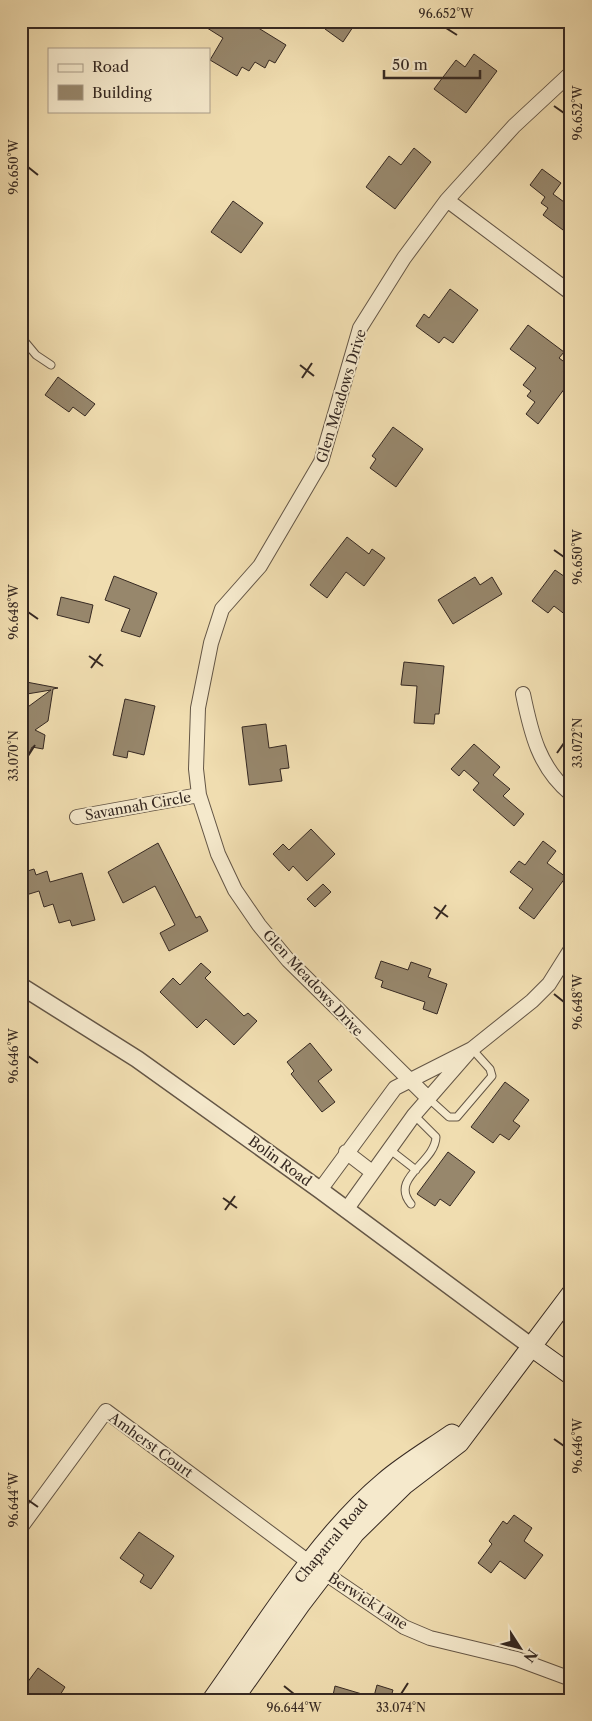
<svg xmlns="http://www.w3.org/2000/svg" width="592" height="1721" viewBox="0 0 592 1721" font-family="'Libre Caslon Text',serif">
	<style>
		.building { fill: #97876c; stroke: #362922 }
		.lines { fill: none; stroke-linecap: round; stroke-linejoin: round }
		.service-casing { stroke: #645646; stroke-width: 9 }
		.minor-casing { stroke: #645646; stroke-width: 16 }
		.tertiary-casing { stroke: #645646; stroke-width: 19 }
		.secondary-casing { stroke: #362922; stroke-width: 21 }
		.service { stroke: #f5e9cc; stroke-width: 7 }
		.minor { stroke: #f5e9cc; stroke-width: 14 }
		.tertiary { stroke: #f5e9cc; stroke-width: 16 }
		.secondary { stroke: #f5e9cc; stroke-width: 19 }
		.ticks { fill: none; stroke: #362922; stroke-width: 2 }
		.labels { text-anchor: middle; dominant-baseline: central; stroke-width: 4; stroke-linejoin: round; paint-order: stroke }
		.street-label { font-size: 14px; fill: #362922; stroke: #f5e9cc }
		.neatline { fill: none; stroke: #362922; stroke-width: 2 }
		.ticks-label { font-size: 12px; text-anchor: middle; fill: #362922 }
	</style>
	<rect width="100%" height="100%" fill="#f0ddb0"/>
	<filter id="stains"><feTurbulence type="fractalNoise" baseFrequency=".004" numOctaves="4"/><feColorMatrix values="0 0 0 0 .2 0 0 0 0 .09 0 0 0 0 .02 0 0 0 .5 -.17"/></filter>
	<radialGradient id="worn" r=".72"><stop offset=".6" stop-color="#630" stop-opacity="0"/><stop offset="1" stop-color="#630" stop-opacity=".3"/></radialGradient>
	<path class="building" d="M 196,21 L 247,21 L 286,45 L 275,63 L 269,60 L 265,68 L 255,62 L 249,71 L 242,67 L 237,76 L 210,60 L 223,38 Z
		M 330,21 L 357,21 L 343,42 L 325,29 Z
		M 474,54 L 497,71 L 466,113 L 434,89 L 456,60 L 465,67 Z
		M 414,148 L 431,162 L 395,209 L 366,187 L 389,156 L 401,165 Z
		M 542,169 L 561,183 L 553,194 L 571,207 L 571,236 L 543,215 L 548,208 L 541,203 L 545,197 L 530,185 Z
		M 233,201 L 263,223 L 241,253 L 211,232 Z
		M 450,289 L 478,310 L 453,343 L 444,337 L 439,343 L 416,326 L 424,314 L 429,318 Z
		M 528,325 L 564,352 L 559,358 L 571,367 L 571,380 L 538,424 L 526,414 L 535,402 L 527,396 L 531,391 L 523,385 L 536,368 L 510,349 Z
		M 58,377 L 95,404 L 85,416 L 73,407 L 69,412 L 45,395 Z
		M 393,427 L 423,449 L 396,487 L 370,468 L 376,459 L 372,456 Z
		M 347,537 L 369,554 L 372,549 L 385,558 L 364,586 L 346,572 L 327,598 L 310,585 Z
		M 555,570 L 571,581 L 571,619 L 554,606 L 548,613 L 532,601 Z
		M 114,576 L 157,593 L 140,637 L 121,631 L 130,609 L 105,600 Z
		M 475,577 L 480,585 L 492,577 L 502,594 L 453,624 L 438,600 Z
		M 61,597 L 93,605 L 89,623 L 57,615 Z
		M 404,662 L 444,666 L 439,714 L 435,714 L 434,724 L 414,723 L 417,686 L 401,685 Z
		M 21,681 L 58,688 L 53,689 L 48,721 L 35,730 L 45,735 L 43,749 L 32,747 L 21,771 L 21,712 L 51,690 L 21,695 Z
		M 125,699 L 155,706 L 144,755 L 128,751 L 127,758 L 113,755 Z
		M 266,724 L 269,748 L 286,745 L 289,768 L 280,769 L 282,781 L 249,785 L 242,727 Z
		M 474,744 L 500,767 L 493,775 L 510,789 L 503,796 L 524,814 L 514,826 L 473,790 L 479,783 L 464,770 L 459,776 L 451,769 Z
		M 311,829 L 335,854 L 307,881 L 293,866 L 289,871 L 273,854 L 283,844 L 289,850 Z
		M 543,841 L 556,851 L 547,863 L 566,877 L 534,919 L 519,908 L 533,889 L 510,872 L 519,861 L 525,865 Z
		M 158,843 L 196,918 L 200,916 L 208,931 L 169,951 L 160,933 L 175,925 L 155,886 L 123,903 L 108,872 Z
		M 34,869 L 36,875 L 47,871 L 50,882 L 82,873 L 95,920 L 72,926 L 70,920 L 59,923 L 53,904 L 44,907 L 39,891 L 26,895 L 21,873 Z
		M 323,884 L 331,892 L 315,907 L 307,899 Z
		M 381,961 L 408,970 L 411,962 L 431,969 L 428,977 L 447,984 L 437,1014 L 423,1009 L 425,1002 L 381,987 L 383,981 L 375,978 Z
		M 201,963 L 211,972 L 205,978 L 244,1016 L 248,1013 L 257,1021 L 234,1045 L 206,1019 L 197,1028 L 160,992 L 173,978 L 180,985 Z
		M 310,1043 L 332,1070 L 318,1081 L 335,1102 L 322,1112 L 291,1074 L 294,1071 L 287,1062 Z
		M 505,1082 L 529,1100 L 513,1121 L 520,1126 L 509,1140 L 500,1134 L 493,1143 L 471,1127 Z
		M 448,1152 L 475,1172 L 450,1206 L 440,1199 L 435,1206 L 417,1194 Z
		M 514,1515 L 532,1528 L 524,1541 L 543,1555 L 525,1579 L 500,1561 L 491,1573 L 478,1563 L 492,1544 L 489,1541 L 503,1521 L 507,1524 Z
		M 139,1532 L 174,1556 L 151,1589 L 140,1582 L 144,1575 L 120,1558 Z
		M 38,1668 L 65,1687 L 57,1700 L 21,1700 L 21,1691 Z
		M 377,1685 L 393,1690 L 390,1700 L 373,1700 Z
		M 335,1686 L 372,1697 L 372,1700 L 332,1700 Z"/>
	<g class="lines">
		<defs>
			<path id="service" d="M 21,337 L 36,355 L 51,365
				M 428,1098 L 449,1117 L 457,1117 L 492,1076 L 490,1069 L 472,1049
				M 389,1149 L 416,1170
				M 411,1204 C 389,1178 435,1163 436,1137 L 414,1115"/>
			<path id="minor" d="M 447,200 L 571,293
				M 523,694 C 531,733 539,768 571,794
				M 77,817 L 199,795
				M 428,1098 L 288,960 L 259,925 L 235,890 L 218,854 L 199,795 L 196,769 L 198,708 L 211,643 L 222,609 L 260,566 L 321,462 L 360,328 L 404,258 L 447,200 L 514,126 L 571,73
				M 346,1152 L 372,1172
				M 320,1190 L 395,1088 L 472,1049 L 532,1001 L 549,984 L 571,949
				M 346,1210 L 414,1115 L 468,1053
				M 21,1527 L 106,1411 L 310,1563 L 404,1627 L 430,1638 L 517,1659 L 571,1679"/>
			<path id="tertiary" d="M 21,986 L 137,1059 L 320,1190 L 532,1347"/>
			<path id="secondary" d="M 532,1347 L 571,1375
				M 212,1700 C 262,1630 318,1537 384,1482 C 405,1464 429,1450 452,1434
				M 233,1700 L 300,1605 L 355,1533 L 404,1485 L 459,1443 L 571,1294"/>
		</defs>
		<use href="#service" class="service-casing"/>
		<use href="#minor" class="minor-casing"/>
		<use href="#tertiary" class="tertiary-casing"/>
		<use href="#secondary" class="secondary-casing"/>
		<use href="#service" class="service"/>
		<use href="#minor" class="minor"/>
		<use href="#tertiary" class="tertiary"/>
		<use href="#secondary" class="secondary"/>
	</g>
	<path class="ticks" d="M 446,28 L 457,35M 554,106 L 564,113M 28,167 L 38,175M 300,365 L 314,376M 302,378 L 312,363M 554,550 L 564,557M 28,612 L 38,619M 89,656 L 103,666M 91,668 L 101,654M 557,753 L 564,743M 28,756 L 35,745M 434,907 L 448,917M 436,919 L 446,905M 554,994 L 564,1002M 28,1056 L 38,1063M 223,1198 L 237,1208M 225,1210 L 235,1196M 554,1439 L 564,1446M 28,1500 L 38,1507M 284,1686 L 294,1694M 401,1694 L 408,1683"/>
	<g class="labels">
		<g class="street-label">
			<text transform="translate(341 396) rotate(-73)">Glen Meadows Drive</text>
			<text transform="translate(138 806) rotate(-10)">Savannah Circle</text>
			<text transform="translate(313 983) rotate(47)">Glen Meadows Drive</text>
			<text transform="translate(280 1161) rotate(36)">Bolin Road</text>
			<text transform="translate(151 1445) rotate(36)">Amherst Court</text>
			<text transform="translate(331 1541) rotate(-50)">Chaparral Road</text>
			<text transform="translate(368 1601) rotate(33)">Berwick Lane</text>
		</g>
	</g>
	<rect width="592" height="1721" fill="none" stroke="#f0ddb0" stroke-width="55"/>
	<rect x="48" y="48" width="162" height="65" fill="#f5e9cc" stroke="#a99c88"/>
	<rect x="58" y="64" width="25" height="8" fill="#f5e9cc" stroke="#a99c88"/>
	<text x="92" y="72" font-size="15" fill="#362922">Road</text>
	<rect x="58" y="85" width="25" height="15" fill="#97876c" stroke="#a99c88"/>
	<text x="92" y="98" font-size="15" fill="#362922">Building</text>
	<g transform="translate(520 1648) rotate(126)" stroke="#f5e9cc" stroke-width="4" paint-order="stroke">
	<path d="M0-4L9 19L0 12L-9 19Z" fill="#362922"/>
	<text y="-8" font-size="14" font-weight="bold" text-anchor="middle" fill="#362922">N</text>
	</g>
	<path d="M384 70v8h96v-8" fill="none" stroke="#362922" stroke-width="2.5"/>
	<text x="392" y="70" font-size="15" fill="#362922" stroke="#f5e9cc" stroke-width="4" paint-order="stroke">50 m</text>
	<rect x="28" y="28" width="536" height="1666" class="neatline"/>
	<g class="ticks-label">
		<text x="446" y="18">96.652°W</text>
		<text transform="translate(578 113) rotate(-90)" y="4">96.652°W</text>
		<text transform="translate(14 167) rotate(-90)" y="4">96.650°W</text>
		<text transform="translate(578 557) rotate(-90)" y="4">96.650°W</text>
		<text transform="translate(14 612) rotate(-90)" y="4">96.648°W</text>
		<text transform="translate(578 743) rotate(-90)" y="4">33.072°N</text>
		<text transform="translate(14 756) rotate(-90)" y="4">33.070°N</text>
		<text transform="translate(578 1002) rotate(-90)" y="4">96.648°W</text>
		<text transform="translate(14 1056) rotate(-90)" y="4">96.646°W</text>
		<text transform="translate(578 1446) rotate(-90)" y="4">96.646°W</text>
		<text transform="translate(14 1500) rotate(-90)" y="4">96.644°W</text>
		<text x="294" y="1712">96.644°W</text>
		<text x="401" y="1712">33.074°N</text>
	</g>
	<rect width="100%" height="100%" filter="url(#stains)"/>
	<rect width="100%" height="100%" fill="url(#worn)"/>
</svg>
